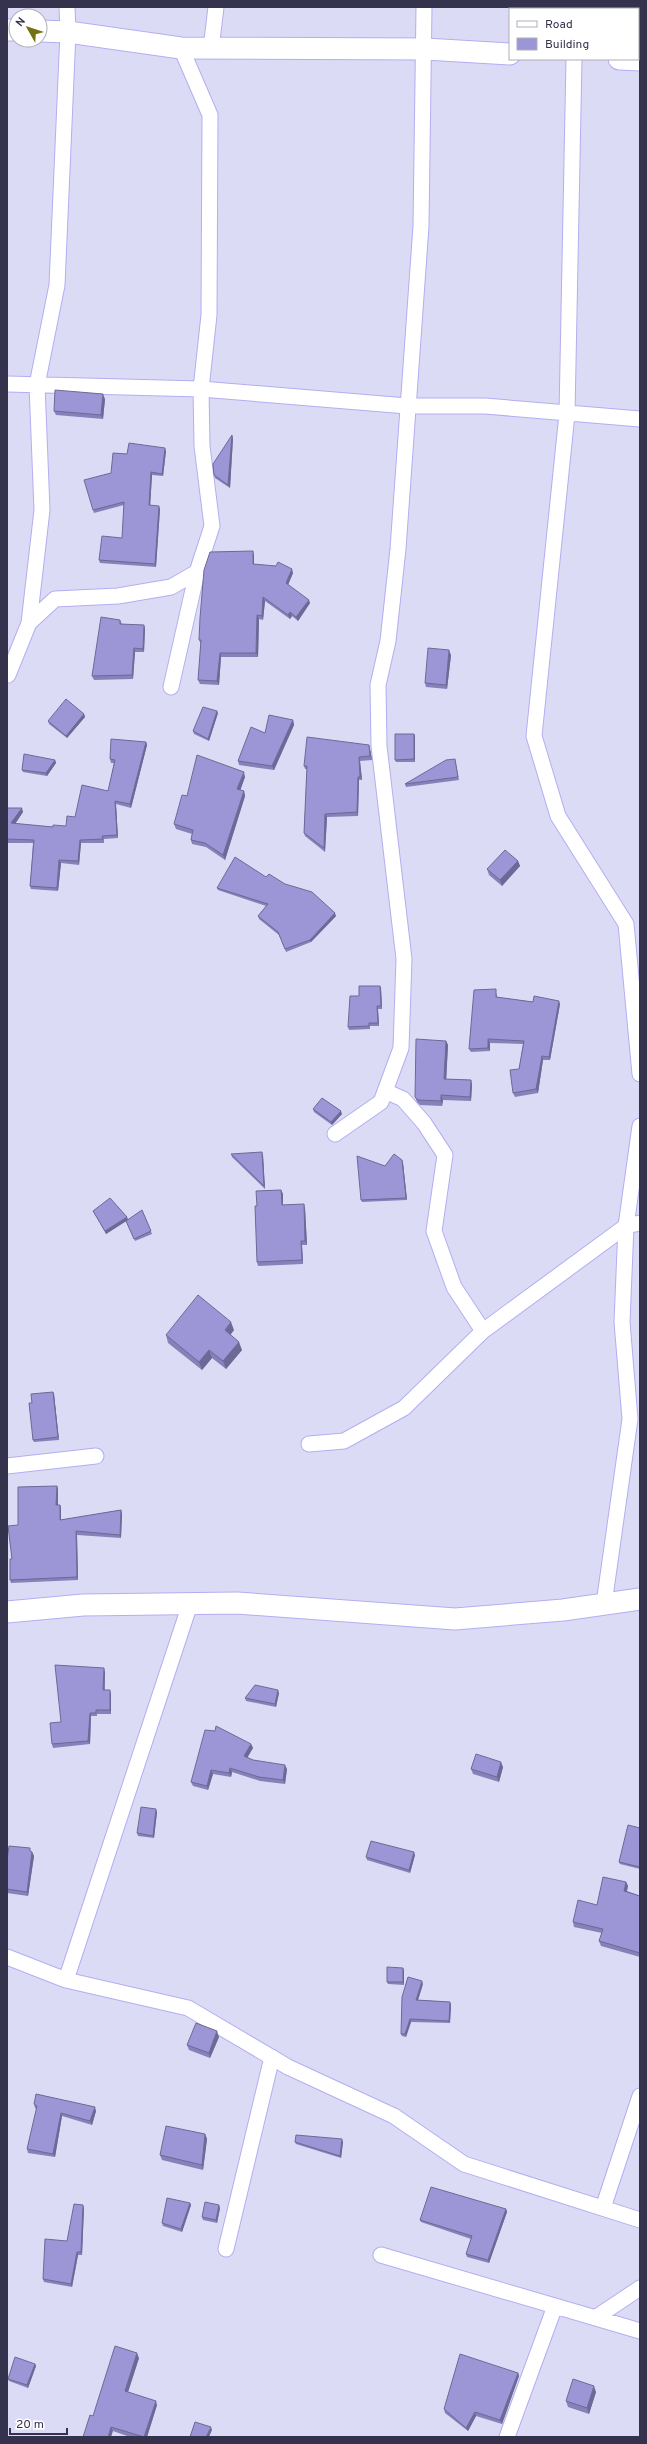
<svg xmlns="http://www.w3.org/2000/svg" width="647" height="2444" viewBox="0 0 647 2444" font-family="Overpass,sans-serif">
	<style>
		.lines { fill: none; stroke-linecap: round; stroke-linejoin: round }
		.street-casing { stroke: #b3aef1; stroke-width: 17 }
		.secondary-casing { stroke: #b3aef1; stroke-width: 23 }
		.street { stroke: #fff; stroke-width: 15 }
		.secondary { stroke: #fff; stroke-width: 21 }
		.wall { fill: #8681b9 }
		.shaded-wall { fill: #6d6996 }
		.building { fill: #9c96d7; stroke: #6d6996 }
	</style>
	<rect width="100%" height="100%" fill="#dcdbf6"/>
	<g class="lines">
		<defs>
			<path id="street" d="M 574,9 L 574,7
				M 211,49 L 216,7
				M 574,59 L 567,414 L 534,736 L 558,816 L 626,924 L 640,1074
				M 7,384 L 201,389 L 407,406 L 485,406 L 640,419
				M 29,623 L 42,510 L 37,385 L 57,285 L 68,32 L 67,7
				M 8,675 L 29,623 L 55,599 L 118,596 L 171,587 L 197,572 L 212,526 L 202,446 L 201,389 L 209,315 L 210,115 L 181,48
				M 171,687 L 197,572
				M 385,1091 L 403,1099 L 424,1123 L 445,1155 L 434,1231 L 454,1287 L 483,1331
				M 335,1134 L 381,1102 L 401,1048 L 404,959 L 379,746 L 378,685 L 388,641 L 398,549 L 421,226 L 424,7
				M 309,1444 L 344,1441 L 404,1408 L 483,1331 L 626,1226 L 640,1223
				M 7,1466 L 96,1456
				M 604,1604 L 630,1419 L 622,1322 L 626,1226 L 640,1126
				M 7,1957 L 66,1980 L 188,2008 L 288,2067 L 394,2116 L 464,2164 L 640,2220
				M 66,1980 L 190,1604
				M 603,2208 L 640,2096
				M 226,2249 L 272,2057
				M 381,2255 L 640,2331
				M 595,2318 L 640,2288
				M 507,2437 L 555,2306"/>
			<path id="secondary" d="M 7,30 L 16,30
				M 40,31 L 68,32 L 181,48 L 425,49 L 510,54
				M 619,59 L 640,60
				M 7,1612 L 83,1605 L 237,1603 L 455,1619 L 563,1610 L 640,1599"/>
		</defs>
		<use href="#street" class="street-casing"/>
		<use href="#secondary" class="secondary-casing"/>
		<use href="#street" class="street"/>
		<use href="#secondary" class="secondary"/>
	</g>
	<path class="wall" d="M 105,399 L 103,419 L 56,415 L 54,411 Z
		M 233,438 L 230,488 L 215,478 L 214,475 Z
		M 166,451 L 163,476 L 152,475 L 150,506 L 160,509 L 156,567 L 100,563 L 99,560 L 122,538 L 124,505 L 94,513 L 93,510 L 127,454 Z
		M 254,555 L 254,564 L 293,573 L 288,585 L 310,603 L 298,621 L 292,616 L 290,619 L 265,601 L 263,620 L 259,619 L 258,657 L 221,657 L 219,685 L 200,684 L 198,680 L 201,644 L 199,640 Z
		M 120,620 L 122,624 L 145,628 L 144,652 L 135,652 L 133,679 L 94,680 L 92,676 Z
		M 451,655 L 447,689 L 426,687 L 425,683 Z
		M 218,713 L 209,741 L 194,734 L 193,731 Z
		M 84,714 L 85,717 L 67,738 L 49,724 L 48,721 Z
		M 293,720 L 294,725 L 274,770 L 239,765 L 238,761 L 265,733 Z
		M 414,734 L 415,736 L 415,762 L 396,762 L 395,760 Z
		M 146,742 L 147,745 L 131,808 L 116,804 L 118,838 L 104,839 L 104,843 L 81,843 L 79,865 L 61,863 L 58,891 L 31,889 L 30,886 L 33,843 L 7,843 L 7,808 L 23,812 L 15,824 L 53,827 L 66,826 L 75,817 L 108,791 L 114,763 L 111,763 L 110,759 Z
		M 369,745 L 370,749 L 372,760 L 360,761 L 362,780 L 359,780 L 358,816 L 327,817 L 325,852 L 305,836 L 304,833 L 307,769 L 305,769 L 304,766 Z
		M 455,759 L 459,780 L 406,787 L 405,784 Z
		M 55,760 L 56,763 L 47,776 L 23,772 L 22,770 Z
		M 245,777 L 240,790 L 244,791 L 245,796 L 225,860 L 206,847 L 192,844 L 191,840 L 192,834 L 176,829 L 174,824 L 187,796 Z
		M 518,861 L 520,866 L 502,886 L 489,875 L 487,869 Z
		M 266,877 L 336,916 L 311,942 L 286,952 L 279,935 L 259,919 L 258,916 L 266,906 L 218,890 L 217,888 Z
		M 380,986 L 381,988 L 382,1009 L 378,1009 L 379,1026 L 370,1026 L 370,1029 L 349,1030 L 348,1027 L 359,996 Z
		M 497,993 L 497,997 L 533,1002 L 560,1004 L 550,1060 L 543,1060 L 538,1093 L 515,1097 L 513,1093 L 519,1069 L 523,1044 L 490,1043 L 490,1051 L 471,1052 L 469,1049 Z
		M 446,1041 L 448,1045 L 446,1079 L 471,1080 L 472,1085 L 471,1101 L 443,1100 L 442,1106 L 420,1105 L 417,1102 L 415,1097 Z
		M 313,1109 L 342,1114 L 332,1125 L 314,1112 Z
		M 231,1154 L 263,1155 L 265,1189 L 232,1157 Z
		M 402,1160 L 403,1163 L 407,1200 L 362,1202 L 361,1200 L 385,1166 Z
		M 281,1190 L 283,1194 L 283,1205 L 305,1208 L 307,1245 L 302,1245 L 303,1264 L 258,1266 L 257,1262 L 257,1206 Z
		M 142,1210 L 152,1234 L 135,1241 L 126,1221 L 106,1234 L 93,1211 L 127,1217 L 128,1220 Z
		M 234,1330 L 230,1335 L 242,1350 L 226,1369 L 212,1358 L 202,1370 L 168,1343 L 166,1335 Z
		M 53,1392 L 54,1394 L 59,1440 L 34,1442 L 33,1440 Z
		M 57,1486 L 58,1489 L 58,1505 L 60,1505 L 61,1508 L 61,1520 L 121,1510 L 122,1514 L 121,1538 L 77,1535 L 78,1580 L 11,1583 L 10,1580 L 12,1559 L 18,1525 Z
		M 105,1672 L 105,1690 L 111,1694 L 111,1714 L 97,1714 L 97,1716 L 91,1716 L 90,1744 L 53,1748 L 52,1744 L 61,1722 Z
		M 279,1693 L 276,1707 L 246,1701 L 245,1698 Z
		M 251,1744 L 253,1748 L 247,1757 L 253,1760 L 287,1769 L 285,1784 L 260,1781 L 232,1772 L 231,1777 L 213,1774 L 208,1790 L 193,1786 L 191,1782 Z
		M 503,1767 L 499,1782 L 473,1774 L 471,1769 Z
		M 157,1812 L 154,1838 L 138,1836 L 137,1833 Z
		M 640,1828 L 640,1869 L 620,1864 L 619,1862 Z
		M 31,1852 L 32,1852 L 34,1856 L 28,1896 L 7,1893 L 7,1860 Z
		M 415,1855 L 410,1873 L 367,1860 L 366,1857 Z
		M 626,1882 L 628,1886 L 627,1891 L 640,1896 L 640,1957 L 601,1946 L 599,1941 L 602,1933 L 574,1927 L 573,1922 L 597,1905 Z
		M 403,1968 L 404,1971 L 404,1985 L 388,1984 L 387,1982 Z
		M 423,1984 L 418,2000 L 450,2002 L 451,2005 L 450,2023 L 411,2022 L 406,2037 L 402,2036 L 401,2034 Z
		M 219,2037 L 210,2058 L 189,2050 L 187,2045 Z
		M 34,2104 L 96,2111 L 92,2125 L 62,2116 L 55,2157 L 28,2153 L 27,2149 L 37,2109 L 35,2108 Z
		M 205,2134 L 207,2139 L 203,2170 L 162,2160 L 160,2155 Z
		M 295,2142 L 343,2142 L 341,2158 L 296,2144 Z
		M 190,2203 L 191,2205 L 182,2232 L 163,2226 L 162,2223 Z
		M 84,2208 L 82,2255 L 78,2255 L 72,2287 L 44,2282 L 43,2279 L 67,2241 Z
		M 220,2208 L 217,2223 L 203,2220 L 202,2217 Z
		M 506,2209 L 507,2212 L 489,2263 L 467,2257 L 466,2254 L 471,2239 L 421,2222 L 420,2220 Z
		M 139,2358 L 128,2392 L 157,2405 L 147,2437 L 130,2437 L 113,2431 L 93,2416 Z
		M 35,2364 L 36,2366 L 28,2388 L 9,2381 L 8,2379 Z
		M 518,2373 L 519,2376 L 502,2424 L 476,2416 L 468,2431 L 445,2413 L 444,2409 Z
		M 596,2392 L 589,2414 L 568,2407 L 566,2401 Z"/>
	<path class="shaded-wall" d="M 103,394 L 105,399 L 103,419 L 101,415 Z
		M 232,435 L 233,438 L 230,488 L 228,485 Z
		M 165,448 L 166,451 L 163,476 L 162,474 Z
		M 151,472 L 152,475 L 150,508 L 149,505 Z
		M 159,506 L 160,509 L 156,567 L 155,564 Z
		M 253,551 L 254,555 L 254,568 L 253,564 Z
		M 292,569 L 293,573 L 287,587 L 286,583 Z
		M 263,597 L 265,601 L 263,620 L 262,616 Z
		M 309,600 L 310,603 L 298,621 L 296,617 Z
		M 290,612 L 292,616 L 290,619 L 288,615 Z
		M 257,615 L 259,619 L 258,657 L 256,653 Z
		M 144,625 L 145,628 L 144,652 L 143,649 Z
		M 134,648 L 135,652 L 133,679 L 132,675 Z
		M 449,650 L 451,655 L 447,689 L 446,685 Z
		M 220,653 L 221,657 L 219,685 L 217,681 Z
		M 217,711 L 218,713 L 209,741 L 208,739 Z
		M 84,714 L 85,717 L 67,738 L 66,736 Z
		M 293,720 L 294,725 L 274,770 L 272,766 Z
		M 414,734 L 415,736 L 415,762 L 414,759 Z
		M 146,742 L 147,745 L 131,808 L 130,804 Z
		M 369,745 L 370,749 L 372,760 L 370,756 Z
		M 359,757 L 360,761 L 362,780 L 360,777 Z
		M 55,760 L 56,763 L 47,776 L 46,773 Z
		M 244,772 L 245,777 L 239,794 L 237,789 Z
		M 358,777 L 359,780 L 358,816 L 357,812 Z
		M 244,791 L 245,796 L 225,860 L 223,855 Z
		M 115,801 L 116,804 L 118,838 L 117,835 Z
		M 22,808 L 23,812 L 13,827 L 11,823 Z
		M 325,814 L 327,817 L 325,852 L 324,848 Z
		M 80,840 L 81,843 L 79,865 L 78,861 Z
		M 59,860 L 61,863 L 58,891 L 57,888 Z
		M 518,861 L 520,866 L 502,886 L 500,880 Z
		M 335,913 L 336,916 L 311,942 L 310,940 Z
		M 380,986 L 381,988 L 382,1009 L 381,1006 Z
		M 559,1001 L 560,1004 L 550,1060 L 549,1057 Z
		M 377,1006 L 378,1009 L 379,1026 L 378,1023 Z
		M 488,1039 L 490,1043 L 490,1051 L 488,1048 Z
		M 446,1041 L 448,1045 L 446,1084 L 444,1079 Z
		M 542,1056 L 543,1060 L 538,1093 L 536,1089 Z
		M 471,1080 L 472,1085 L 471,1101 L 470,1097 Z
		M 441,1095 L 443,1100 L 442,1106 L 441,1101 Z
		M 341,1111 L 342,1114 L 332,1125 L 331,1122 Z
		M 262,1152 L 263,1155 L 265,1189 L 264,1186 Z
		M 402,1160 L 403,1163 L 407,1200 L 406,1198 Z
		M 281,1190 L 283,1194 L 283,1209 L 282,1205 Z
		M 304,1204 L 305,1208 L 307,1245 L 305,1241 Z
		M 127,1217 L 128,1220 L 106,1234 L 105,1231 Z
		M 301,1241 L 302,1245 L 303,1264 L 302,1260 Z
		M 231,1322 L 234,1330 L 228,1338 L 225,1330 Z
		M 239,1342 L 242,1350 L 226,1369 L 223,1361 Z
		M 209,1350 L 212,1358 L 202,1370 L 199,1362 Z
		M 53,1392 L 54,1394 L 59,1440 L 58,1437 Z
		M 57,1486 L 58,1489 L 58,1508 L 56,1505 Z
		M 60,1505 L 61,1508 L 61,1524 L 60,1520 Z
		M 121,1510 L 122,1514 L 121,1538 L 120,1535 Z
		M 76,1531 L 77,1535 L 78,1580 L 77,1577 Z
		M 104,1668 L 105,1672 L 104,1694 L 103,1690 Z
		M 110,1690 L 111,1694 L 111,1714 L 110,1710 Z
		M 278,1690 L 279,1693 L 276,1707 L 275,1704 Z
		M 90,1713 L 91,1716 L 90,1744 L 88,1741 Z
		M 251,1744 L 253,1748 L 246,1760 L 244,1756 Z
		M 501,1762 L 503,1767 L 499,1782 L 497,1777 Z
		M 285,1765 L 287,1769 L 285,1784 L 283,1780 Z
		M 230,1768 L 232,1772 L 231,1777 L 229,1773 Z
		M 211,1770 L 213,1774 L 208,1790 L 207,1786 Z
		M 156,1809 L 157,1812 L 154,1838 L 153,1836 Z
		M 32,1852 L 34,1856 L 28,1896 L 27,1892 Z
		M 414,1852 L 415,1855 L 410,1873 L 409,1870 Z
		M 626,1882 L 628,1886 L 626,1895 L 624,1891 Z
		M 403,1968 L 404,1971 L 404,1985 L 403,1982 Z
		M 422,1981 L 423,1984 L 417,2003 L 416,2000 Z
		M 450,2002 L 451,2005 L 450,2023 L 449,2021 Z
		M 410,2019 L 411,2022 L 406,2037 L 405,2034 Z
		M 217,2031 L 219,2037 L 210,2058 L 209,2053 Z
		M 95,2107 L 96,2111 L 92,2125 L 90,2121 Z
		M 61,2113 L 62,2116 L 55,2157 L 53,2154 Z
		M 205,2134 L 207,2139 L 203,2170 L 202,2165 Z
		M 342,2139 L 343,2142 L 341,2158 L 340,2156 Z
		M 190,2203 L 191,2205 L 182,2232 L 181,2229 Z
		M 83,2205 L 84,2208 L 82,2255 L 81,2252 Z
		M 219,2205 L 220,2208 L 217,2223 L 216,2220 Z
		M 506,2209 L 507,2212 L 489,2263 L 488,2260 Z
		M 77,2252 L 78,2255 L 72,2287 L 71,2284 Z
		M 137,2353 L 139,2358 L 127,2395 L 125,2391 Z
		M 35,2364 L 36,2366 L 28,2388 L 27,2385 Z
		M 518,2373 L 519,2376 L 502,2424 L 500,2420 Z
		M 594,2386 L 596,2392 L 589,2414 L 587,2408 Z
		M 156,2401 L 157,2405 L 147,2437 L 144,2437 Z
		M 475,2412 L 476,2416 L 468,2431 L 466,2428 Z
		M 111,2427 L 113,2431 L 111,2437 L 108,2437 Z
		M 211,2427 L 212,2430 L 209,2437 L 206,2437 Z"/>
	<path class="building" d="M 55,390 L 103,394 L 101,415 L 54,411 Z
		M 232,435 L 228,485 L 214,475 L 213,464 Z
		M 129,443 L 165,448 L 162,474 L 151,472 L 149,505 L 159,506 L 155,564 L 99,560 L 102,536 L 122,538 L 124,502 L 93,510 L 84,480 L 111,473 L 113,453 L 127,454 Z
		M 253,551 L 253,564 L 276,566 L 278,562 L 292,569 L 286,583 L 309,600 L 296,617 L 290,612 L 288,615 L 263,597 L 262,616 L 257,615 L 256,653 L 220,653 L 217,681 L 198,680 L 201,640 L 199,640 L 200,618 L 204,570 L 210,552 Z
		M 101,617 L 120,620 L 120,624 L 144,625 L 143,649 L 134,648 L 132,675 L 92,676 Z
		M 428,648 L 449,650 L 446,685 L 425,683 Z
		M 66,699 L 84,714 L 66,736 L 48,721 Z
		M 203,707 L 217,711 L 208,739 L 193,731 Z
		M 269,715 L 293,720 L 272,766 L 238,761 L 251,727 L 265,733 Z
		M 395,734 L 414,734 L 414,759 L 395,760 Z
		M 307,737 L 369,745 L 370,756 L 359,757 L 360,777 L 358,777 L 357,812 L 325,814 L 324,848 L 304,833 L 307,766 L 304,766 Z
		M 111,739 L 146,742 L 130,804 L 115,801 L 117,835 L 102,836 L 103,839 L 80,840 L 78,861 L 59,860 L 57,888 L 30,886 L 34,840 L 7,839 L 7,808 L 22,808 L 11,823 L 53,827 L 53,825 L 66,826 L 67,816 L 75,817 L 82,785 L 108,791 L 115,760 L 110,759 Z
		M 24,754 L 55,760 L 46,773 L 22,770 Z
		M 197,755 L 244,772 L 237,789 L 244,791 L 223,855 L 205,843 L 191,840 L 193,830 L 174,824 L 182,795 L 187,796 Z
		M 455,759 L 458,777 L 405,784 L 446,760 Z
		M 505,850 L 518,861 L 500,880 L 487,869 Z
		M 235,857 L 266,877 L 269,874 L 285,884 L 312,892 L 335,913 L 310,940 L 285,949 L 278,932 L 258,916 L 268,904 L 217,888 Z
		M 359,986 L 380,986 L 381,1006 L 377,1006 L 378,1023 L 369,1023 L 369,1026 L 348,1027 L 350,996 L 359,996 Z
		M 496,989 L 496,997 L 533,1002 L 534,996 L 559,1001 L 549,1057 L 542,1056 L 536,1089 L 513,1093 L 510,1070 L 519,1069 L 524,1041 L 488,1039 L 488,1048 L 469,1049 L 474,990 Z
		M 416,1039 L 446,1041 L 444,1079 L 471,1080 L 470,1097 L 441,1095 L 441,1101 L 418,1100 L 415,1097 Z
		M 322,1098 L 341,1111 L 331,1122 L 313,1109 Z
		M 262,1152 L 264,1186 L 231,1154 Z
		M 394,1154 L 402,1160 L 406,1198 L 361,1200 L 357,1156 L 385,1166 Z
		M 281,1190 L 282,1205 L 304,1204 L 305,1241 L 301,1241 L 302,1260 L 257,1262 L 255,1206 L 257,1206 L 256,1191 Z
		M 110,1198 L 127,1217 L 105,1231 L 93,1211 Z
		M 142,1210 L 151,1231 L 134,1239 L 126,1221 Z
		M 198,1295 L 231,1322 L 225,1330 L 239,1342 L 223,1361 L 209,1350 L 199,1362 L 166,1335 Z
		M 53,1392 L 58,1437 L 33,1440 L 29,1403 L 32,1403 L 31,1394 Z
		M 57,1486 L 56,1505 L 60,1505 L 60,1520 L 121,1510 L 120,1535 L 76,1531 L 77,1577 L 10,1580 L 10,1559 L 12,1559 L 8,1526 L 18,1525 L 18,1487 Z
		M 55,1665 L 104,1668 L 103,1690 L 110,1690 L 110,1710 L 96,1710 L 96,1713 L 90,1713 L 88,1741 L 52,1744 L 50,1723 L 61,1722 Z
		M 255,1685 L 278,1690 L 275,1704 L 245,1698 Z
		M 216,1726 L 251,1744 L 244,1756 L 253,1760 L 285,1765 L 283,1780 L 259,1777 L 230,1768 L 229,1773 L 211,1770 L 207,1786 L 191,1782 L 205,1730 L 215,1731 Z
		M 476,1754 L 501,1762 L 497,1777 L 471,1769 Z
		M 141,1807 L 156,1809 L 153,1836 L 137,1833 Z
		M 628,1825 L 640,1828 L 640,1867 L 619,1862 Z
		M 371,1841 L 414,1852 L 409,1870 L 366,1857 Z
		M 9,1846 L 30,1848 L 30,1851 L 32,1852 L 27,1892 L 7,1889 L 7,1860 Z
		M 603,1877 L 626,1882 L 624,1891 L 640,1896 L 640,1953 L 599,1941 L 603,1929 L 573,1922 L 578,1900 L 597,1905 Z
		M 387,1967 L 403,1968 L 403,1982 L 387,1982 Z
		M 408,1977 L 422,1981 L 416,2000 L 450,2002 L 449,2021 L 410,2019 L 405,2034 L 401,2034 L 402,1997 Z
		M 196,2023 L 217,2031 L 209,2053 L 187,2045 Z
		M 36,2094 L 95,2107 L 90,2121 L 61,2113 L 53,2154 L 27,2149 L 37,2106 L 34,2104 Z
		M 166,2126 L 205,2134 L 202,2165 L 160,2155 Z
		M 296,2135 L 342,2139 L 340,2156 L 295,2142 Z
		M 431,2187 L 506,2209 L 488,2260 L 466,2254 L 472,2236 L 420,2220 Z
		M 167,2198 L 190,2203 L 181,2229 L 162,2223 Z
		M 205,2202 L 219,2205 L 216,2220 L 202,2217 Z
		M 74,2204 L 83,2205 L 81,2252 L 77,2252 L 71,2284 L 43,2279 L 45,2239 L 67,2241 Z
		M 115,2346 L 137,2353 L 125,2391 L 156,2401 L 144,2437 L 111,2427 L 108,2437 L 83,2437 L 90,2415 L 93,2416 Z
		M 460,2354 L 518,2373 L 500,2420 L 475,2412 L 466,2428 L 444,2409 Z
		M 15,2357 L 35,2364 L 27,2385 L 8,2379 Z
		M 573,2379 L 594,2386 L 587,2408 L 566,2401 Z
		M 195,2422 L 211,2427 L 206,2437 L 190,2437 Z"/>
	<rect width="647" height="2444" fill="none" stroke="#35324d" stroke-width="16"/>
	<rect x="509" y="8" width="130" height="52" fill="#ffffff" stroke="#aeadb8"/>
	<rect x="517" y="21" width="20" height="6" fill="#ffffff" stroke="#aeadb8"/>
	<text x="545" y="28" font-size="12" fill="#35324d">Road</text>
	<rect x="517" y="38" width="20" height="12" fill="#9c96d7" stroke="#aeadb8"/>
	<text x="545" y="48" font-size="12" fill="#35324d">Building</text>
	<g transform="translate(28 28) rotate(309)"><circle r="19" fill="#ffffff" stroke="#aeadb8"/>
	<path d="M0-3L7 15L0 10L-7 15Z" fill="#747114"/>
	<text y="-6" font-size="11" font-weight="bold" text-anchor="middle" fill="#35324d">N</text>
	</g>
	<path d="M10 2428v6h57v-6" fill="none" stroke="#35324d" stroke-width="2"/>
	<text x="16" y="2428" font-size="12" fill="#35324d" stroke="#ffffff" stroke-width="3" paint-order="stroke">20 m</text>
</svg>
